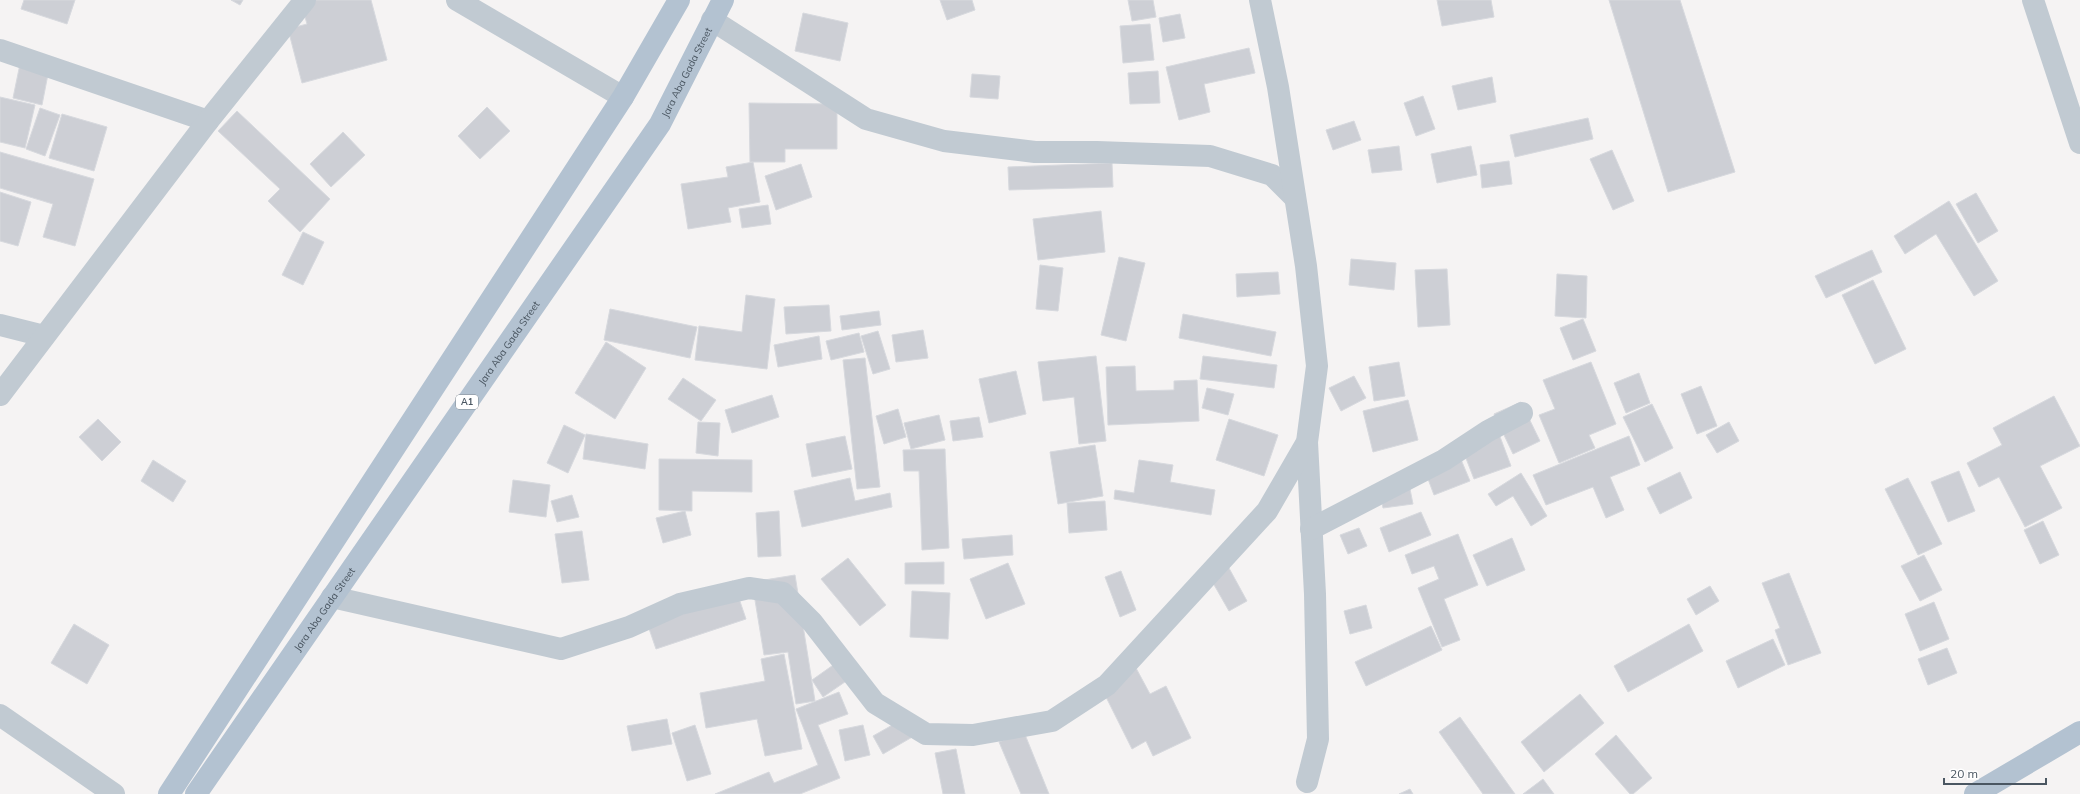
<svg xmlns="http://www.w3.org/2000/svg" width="2080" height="794" viewBox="0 0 2080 794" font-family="Mulish,sans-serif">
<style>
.building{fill:#cdcfd5;stroke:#d7d9de}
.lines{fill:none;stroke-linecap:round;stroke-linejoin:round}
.street{stroke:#c1cad2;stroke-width:22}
.primary{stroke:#b3c2d1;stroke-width:22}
.labels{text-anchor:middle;stroke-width:3.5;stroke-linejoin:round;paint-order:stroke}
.shield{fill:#fff;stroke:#808990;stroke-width:1}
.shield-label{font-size:9px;font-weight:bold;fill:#4a5661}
.street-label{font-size:10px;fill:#4a5661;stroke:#fff}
</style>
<rect width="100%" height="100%" fill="#f5f3f3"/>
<g class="building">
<polygon points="24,0 75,0 67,24 21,9"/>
<polygon points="231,0 243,0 240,5"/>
<polygon points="300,0 371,0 387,60 302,83 288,29 307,24"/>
<polygon points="940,0 972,0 975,10 947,20"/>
<polygon points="1128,0 1153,0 1156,17 1132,21"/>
<polygon points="1437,0 1491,0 1494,17 1442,26"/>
<polygon points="1609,0 1680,0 1735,172 1668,192"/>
<polygon points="803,13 848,23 840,61 795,51"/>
<polygon points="1180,14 1185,38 1163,42 1159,18"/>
<polygon points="1150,24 1154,60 1123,63 1120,26"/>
<polygon points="1249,48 1255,73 1204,84 1210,112 1179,120 1166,67"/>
<polygon points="20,64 49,69 42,105 13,98"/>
<polygon points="1158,71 1160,103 1130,104 1128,73"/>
<polygon points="972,74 1000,76 998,99 970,97"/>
<polygon points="1492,77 1496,102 1458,110 1452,86"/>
<polygon points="1423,96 1435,129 1416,136 1404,103"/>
<polygon points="0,97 35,105 25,148 0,142"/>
<polygon points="749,103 837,104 837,149 785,149 785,162 750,162"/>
<polygon points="487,107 510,131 480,159 458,136"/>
<polygon points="40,108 60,115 45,156 26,149"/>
<polygon points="237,111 330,199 300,232 268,201 280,189 218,131"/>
<polygon points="62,114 107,127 94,171 49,158"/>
<polygon points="1588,118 1593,139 1515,157 1510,135"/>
<polygon points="1354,121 1361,140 1333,150 1326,130"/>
<polygon points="343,132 365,155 331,187 310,164"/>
<polygon points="1399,146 1402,170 1372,173 1368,150"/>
<polygon points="1471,146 1477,175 1437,183 1431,154"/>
<polygon points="1612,150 1634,201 1613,210 1590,159"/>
<polygon points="0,152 94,179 75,246 43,237 53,204 0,188"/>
<polygon points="1509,161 1512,184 1482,188 1480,165"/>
<polygon points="753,162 760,202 728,208 731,222 688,229 681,184 728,177 726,167"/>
<polygon points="1112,163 1113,187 1009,190 1008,167"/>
<polygon points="801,164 812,197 776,210 765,176"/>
<polygon points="0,192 31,202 18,246 0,241"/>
<polygon points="1976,193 1998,231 1978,243 1956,204"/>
<polygon points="1949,201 1998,281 1974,296 1936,234 1905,254 1894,236"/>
<polygon points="768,205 771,224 742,228 739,209"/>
<polygon points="1101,211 1105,252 1038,260 1033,219"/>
<polygon points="303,232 324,242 303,285 282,275"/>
<polygon points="1872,250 1882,272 1826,298 1815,276"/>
<polygon points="1119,257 1145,263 1126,341 1101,335"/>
<polygon points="1351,259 1396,263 1394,290 1349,285"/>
<polygon points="1040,265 1063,268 1058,311 1036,309"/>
<polygon points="1447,269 1450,325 1418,327 1415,270"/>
<polygon points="1278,272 1280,294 1237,297 1236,274"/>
<polygon points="1557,274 1587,276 1586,318 1555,316"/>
<polygon points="1873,280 1906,349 1875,364 1842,295"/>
<polygon points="746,295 775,299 767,369 695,360 699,326 742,332"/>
<polygon points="829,305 831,331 786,334 784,307"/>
<polygon points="610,309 697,327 690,358 604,340"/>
<polygon points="879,311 881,325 842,330 840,316"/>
<polygon points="1183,314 1276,332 1271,356 1179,338"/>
<polygon points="1583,319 1596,351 1573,360 1560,328"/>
<polygon points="923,330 928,358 896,362 892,335"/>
<polygon points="878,331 890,369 873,374 861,336"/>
<polygon points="859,333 864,352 831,360 826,341"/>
<polygon points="819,336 822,359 778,367 774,345"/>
<polygon points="606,342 646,368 615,419 575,393"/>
<polygon points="1096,356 1106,441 1079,444 1074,397 1043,401 1038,362"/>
<polygon points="1203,356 1277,365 1274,388 1200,379"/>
<polygon points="865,358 880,487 857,489 843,360"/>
<polygon points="1399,362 1405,396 1374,401 1369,367"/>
<polygon points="1591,362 1616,424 1589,435 1595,448 1559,463 1539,415 1555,409 1543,380"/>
<polygon points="1135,366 1136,391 1174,390 1174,381 1197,380 1199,421 1108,425 1106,367"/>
<polygon points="1016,371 1026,414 989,423 979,379"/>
<polygon points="1639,373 1650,403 1626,413 1614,383"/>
<polygon points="1354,376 1366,398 1341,411 1329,388"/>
<polygon points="683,378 716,400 701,421 668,399"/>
<polygon points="1701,386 1717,426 1697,434 1681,394"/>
<polygon points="1207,388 1234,394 1228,415 1202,408"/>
<polygon points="772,395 779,417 732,433 725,410"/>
<polygon points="2054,396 2080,446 2040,466 2062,508 2025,527 1999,477 1979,487 1967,463 2002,445 1993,428"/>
<polygon points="1408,400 1418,440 1373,452 1363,411"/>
<polygon points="1521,402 1540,441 1513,454 1494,414"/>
<polygon points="1652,404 1673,448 1645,462 1623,417"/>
<polygon points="898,409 906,437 884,444 876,416"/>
<polygon points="939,415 945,440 911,449 904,423"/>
<polygon points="979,417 983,437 953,441 950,421"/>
<polygon points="98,419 121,442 102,461 79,437"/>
<polygon points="1229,419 1278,435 1264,476 1216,460"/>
<polygon points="698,422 720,423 718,456 696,453"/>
<polygon points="1729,422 1739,441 1717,453 1706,435"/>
<polygon points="564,425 585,435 568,473 547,463"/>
<polygon points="586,434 648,444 645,469 583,459"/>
<polygon points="1499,434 1511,466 1474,479 1462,448"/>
<polygon points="845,436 852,469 812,477 806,444"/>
<polygon points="1629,436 1640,465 1610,477 1624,510 1606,518 1593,487 1546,505 1533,475"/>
<polygon points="1095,445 1103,496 1058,504 1050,452"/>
<polygon points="945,449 949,548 922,550 919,471 904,471 903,450"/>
<polygon points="1457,450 1470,481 1434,495 1422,463"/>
<polygon points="659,459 752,460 752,492 692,491 692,511 659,510"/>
<polygon points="153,460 186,481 173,502 141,481"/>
<polygon points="1139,460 1173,465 1170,482 1215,490 1211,515 1114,499 1115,490 1134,493"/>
<polygon points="1959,471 1975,511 1948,522 1931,482"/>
<polygon points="1680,472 1692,498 1660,514 1647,488"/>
<polygon points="1521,473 1547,516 1531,526 1513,496 1496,506 1488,494"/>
<polygon points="850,478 855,501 890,493 892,507 802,527 794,491"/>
<polygon points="1908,478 1942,544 1918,555 1885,489"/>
<polygon points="513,480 550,485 546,517 509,512"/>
<polygon points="1410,489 1413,504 1383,508 1380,493"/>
<polygon points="572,495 579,517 557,522 551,501"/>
<polygon points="1105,501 1107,530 1069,533 1067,503"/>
<polygon points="685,511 691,535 663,543 656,518"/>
<polygon points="779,511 781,556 758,557 756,513"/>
<polygon points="1421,512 1431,535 1389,552 1380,528"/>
<polygon points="2043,521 2059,555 2040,564 2024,530"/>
<polygon points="1359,528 1367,546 1348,554 1340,535"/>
<polygon points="582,531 589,580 562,583 555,534"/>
<polygon points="1458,534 1478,585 1444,599 1460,640 1442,647 1418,588 1439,579 1434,566 1412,574 1405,555"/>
<polygon points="1012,535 1013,555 964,559 962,539"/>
<polygon points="1512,538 1525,570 1487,586 1473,555"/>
<polygon points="1924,555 1942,590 1920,601 1901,566"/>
<polygon points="848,558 886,605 860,626 821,579"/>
<polygon points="1224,559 1247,601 1229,611 1205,569"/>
<polygon points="944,562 944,584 905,584 905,563"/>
<polygon points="1008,563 1025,604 986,619 970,579"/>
<polygon points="1121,571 1136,610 1120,617 1105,577"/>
<polygon points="1789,573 1821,653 1788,665 1775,630 1780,628 1762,583"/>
<polygon points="795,575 815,701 796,704 788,652 764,655 752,582"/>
<polygon points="733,581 746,619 656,649 643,611"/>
<polygon points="1710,586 1719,601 1696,615 1687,599"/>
<polygon points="912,591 950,593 948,639 910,637"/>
<polygon points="1934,602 1949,639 1920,651 1905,614"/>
<polygon points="1366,605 1372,628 1350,634 1344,611"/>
<polygon points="74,624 109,645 87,684 51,663"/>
<polygon points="1689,624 1703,651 1628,692 1614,666"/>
<polygon points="1431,626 1442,650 1366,686 1355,662"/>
<polygon points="1773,639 1785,665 1738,688 1726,661"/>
<polygon points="1947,648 1957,673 1928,685 1918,659"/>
<polygon points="784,654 802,749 765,756 757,719 706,728 700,693 765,681 761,659"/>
<polygon points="846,656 858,673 823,697 812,680"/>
<polygon points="1136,668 1150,694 1166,686 1191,738 1153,756 1146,741 1132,749 1100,685"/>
<polygon points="839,692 848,714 818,725 840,778 800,794 715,794 769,772 774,783 818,765 796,709"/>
<polygon points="1580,694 1604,723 1544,772 1521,742"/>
<polygon points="1460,717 1515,794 1483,794 1439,732"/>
<polygon points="667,719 672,744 632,751 627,726"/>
<polygon points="903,719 914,736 883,754 873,736"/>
<polygon points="695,725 711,774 687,781 672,733"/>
<polygon points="863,725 870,755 845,761 839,730"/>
<polygon points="1024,732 1049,794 1021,794 999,742"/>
<polygon points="1616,735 1652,778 1633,794 1630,794 1595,754"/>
<polygon points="956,749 965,794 943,794 935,753"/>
<polygon points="1543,779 1554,794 1523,794"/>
<polygon points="1410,789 1413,794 1399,794"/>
</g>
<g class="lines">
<g class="street">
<polyline points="457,0 623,97"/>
<polyline points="2033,0 2080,143"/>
<polyline points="712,20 866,119 944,141 1035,152 1097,152 1210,156 1272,175 1295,198"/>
<polyline points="0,50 208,121"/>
<polyline points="0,325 44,336"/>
<polyline points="0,395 208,121 305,0"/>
<polyline points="1307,442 1315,594 1318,739 1307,782"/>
<polyline points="1311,529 1444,460 1488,431 1522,413"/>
<polyline points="332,597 561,649 629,627 680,604 749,588 783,593 812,622 875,703 926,734 973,735 1052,721 1107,685 1267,511 1307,442 1317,366 1306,266 1278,87 1260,0"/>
<polyline points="0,715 114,794"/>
</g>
<g class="primary">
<polyline points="169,794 623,97 679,0"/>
<path id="s1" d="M 196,794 L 660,124 L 723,0"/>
<polyline points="1975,794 2080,732"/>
</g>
</g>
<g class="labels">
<rect class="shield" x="456" y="395" width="22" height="14" rx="3"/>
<g class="shield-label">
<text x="467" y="405">A1</text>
</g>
<g class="street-label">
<text dy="4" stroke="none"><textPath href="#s1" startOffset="873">Jara Aba Gada Street</textPath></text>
<text dy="4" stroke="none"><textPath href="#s1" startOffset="549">Jara Aba Gada Street</textPath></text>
<text dy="4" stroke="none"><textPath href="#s1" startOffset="225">Jara Aba Gada Street</textPath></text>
</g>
</g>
<path d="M1944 778v6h102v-6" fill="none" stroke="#4a5661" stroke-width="2"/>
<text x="1950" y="778" font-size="12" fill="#4a5661" stroke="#ffffff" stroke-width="3" paint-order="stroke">20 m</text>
</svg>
